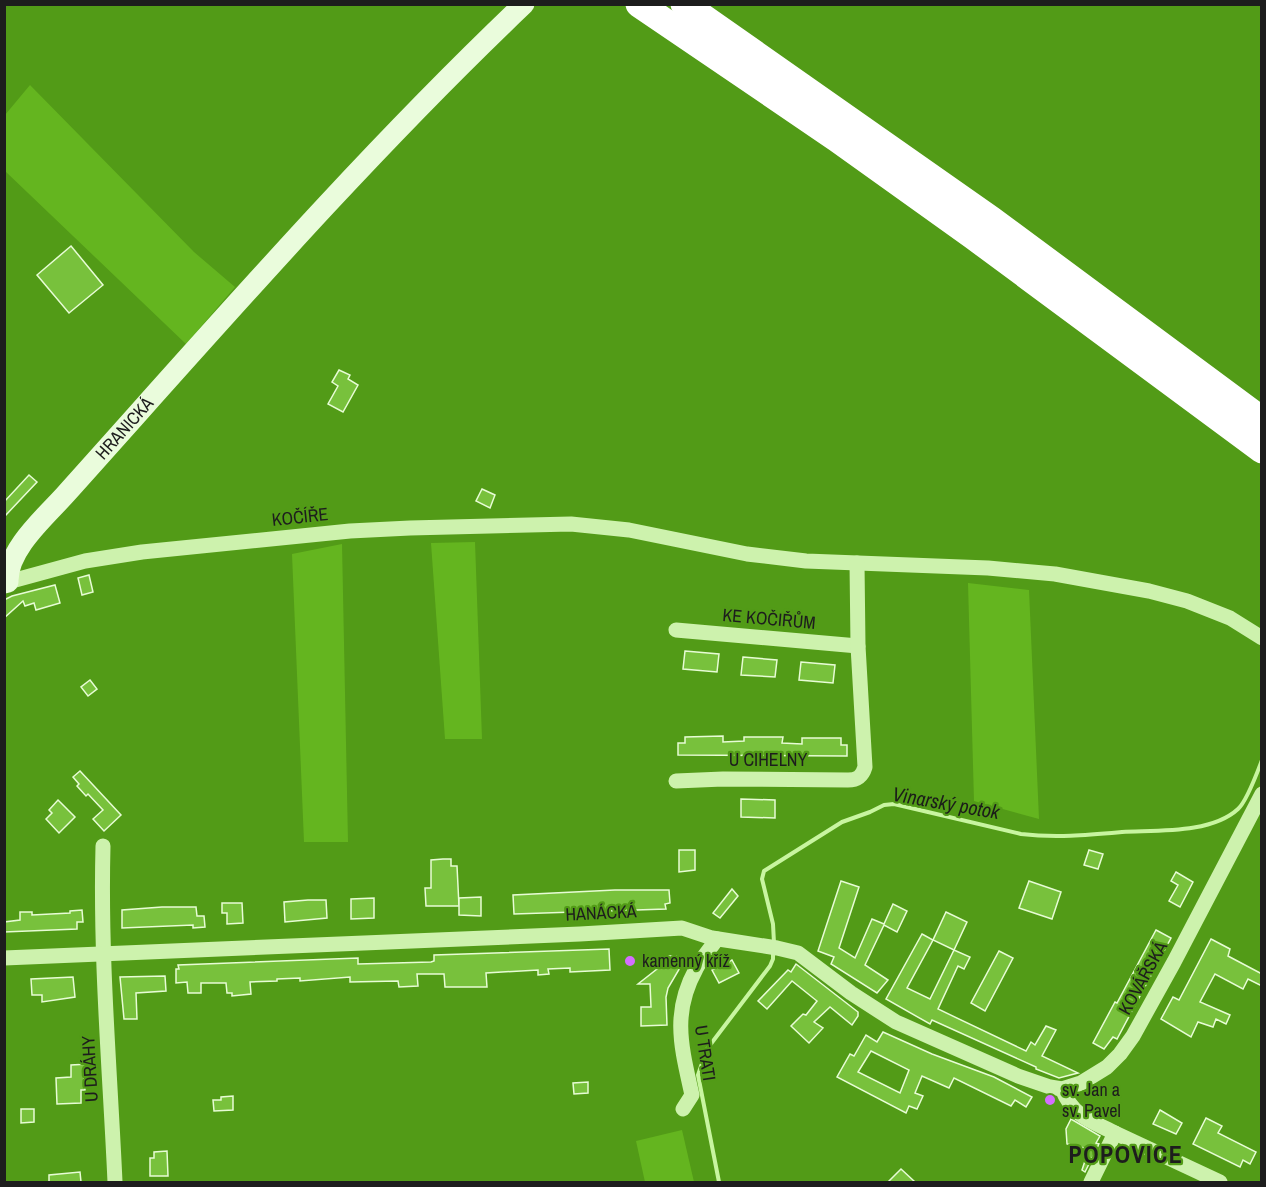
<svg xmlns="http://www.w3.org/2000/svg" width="1266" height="1187" viewBox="0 0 1266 1187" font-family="'Archivo Narrow',sans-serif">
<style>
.green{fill:#64b51f}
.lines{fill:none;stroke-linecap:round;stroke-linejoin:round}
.stream{stroke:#c8f5a0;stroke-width:4}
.building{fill:#78c13c;stroke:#e7fcd5;stroke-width:1.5;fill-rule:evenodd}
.minor{stroke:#cdf2ad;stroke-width:15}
.secondary{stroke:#eafcdc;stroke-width:21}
.motorway{stroke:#fff;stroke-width:27}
.poi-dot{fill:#d46eff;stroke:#529b17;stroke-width:2}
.labels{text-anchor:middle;stroke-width:4.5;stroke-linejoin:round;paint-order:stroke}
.street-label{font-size:18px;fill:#1d1d1d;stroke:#529b17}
.poi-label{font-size:18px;fill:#1d1d1d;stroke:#529b17;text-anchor:start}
.water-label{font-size:20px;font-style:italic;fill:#1b1d19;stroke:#529b17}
.district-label{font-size:24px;font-weight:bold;letter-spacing:1.5px;fill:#1d1d1d;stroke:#529b17}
</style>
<rect width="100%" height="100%" fill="#529b17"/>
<g class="green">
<polygon points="30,85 194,252 235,287 186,344 5,171 5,115"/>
<polygon points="475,542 482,739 445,739 431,543"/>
<polygon points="342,544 348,842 304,842 292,554"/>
<polygon points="968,583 1029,590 1039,819 974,801"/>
<polygon points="682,1130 694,1182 645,1182 636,1141"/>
</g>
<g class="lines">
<g class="stream">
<path d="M 774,943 L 773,924 L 762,879 L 764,871 L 842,822 L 870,812 L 884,805 L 894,804 L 1021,834 C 1056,838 1088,835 1122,832 C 1156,830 1211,834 1238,809 C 1247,801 1257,773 1262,760"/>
<polyline points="719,1182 698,1075 707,1049 770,966 773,959 773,951"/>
</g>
</g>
<g class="building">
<polygon points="71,246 103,285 69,313 37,275"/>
<polygon points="339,370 350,375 348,379 358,385 343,412 328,404 338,386 332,382"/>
<polygon points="29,475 37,482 4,517 4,502"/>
<polygon points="482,489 495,495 490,508 476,501"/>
<polygon points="89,575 93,592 82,595 78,578"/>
<polygon points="55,585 60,603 36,610 34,603 25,606 23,601 4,618 4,600 12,596"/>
<polygon points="685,651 719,654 717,672 683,669"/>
<polygon points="743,657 777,660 775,677 741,675"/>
<polygon points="801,662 835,665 833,683 799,680"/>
<polygon points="90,680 97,689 88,696 81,687"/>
<polygon points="723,736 723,742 744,741 744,737 783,737 782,743 802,744 802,738 841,738 841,745 847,745 847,756 678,755 678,743 685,743 685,737"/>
<polygon points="80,771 121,815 104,831 93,819 103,810 88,794 86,796 77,786 79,784 73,777"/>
<polygon points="741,799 775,800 775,818 741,817"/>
<polygon points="58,800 75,817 59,833 46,819 52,813 49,810"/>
<polygon points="679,850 695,850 695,870 679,872"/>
<polygon points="1089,850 1103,854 1098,869 1084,865"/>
<polygon points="443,859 451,859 451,866 457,866 459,906 426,906 425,888 431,888 431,860"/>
<polygon points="1176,872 1193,882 1180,907 1169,901 1178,885 1171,881"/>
<polygon points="841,881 859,887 839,948 855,958 872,919 884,924 893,904 907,911 897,932 884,925 865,965 888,980 877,993 831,964 834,957 818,951"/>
<polygon points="1029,881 1061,892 1052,919 1019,908"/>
<polygon points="732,889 738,896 720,918 713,913"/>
<polygon points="615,890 669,890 670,903 665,904 666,909 514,914 513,895"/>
<polygon points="481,897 481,916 459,915 459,898"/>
<polygon points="374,898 374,918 351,919 351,899"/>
<polygon points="308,900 326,900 327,918 285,922 284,902"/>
<polygon points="222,903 242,903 243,923 227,924 227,913 222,913"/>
<polygon points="162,907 196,907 197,916 204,916 205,927 193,928 193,925 122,928 122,910"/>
<polygon points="82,910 83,922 77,922 77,929 4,932 4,922 20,920 20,912 32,912 32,915 70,913 70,911"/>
<polygon points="946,912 967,922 954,950 933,940"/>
<polygon points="1156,930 1171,938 1117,1039 1113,1037 1104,1049 1093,1043 1115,1002 1117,1003"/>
<polygon points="922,934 933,940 907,988 930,999 954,950 970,957 964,969 958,966 938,1009 1026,1051 1031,1042 1035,1045 1046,1026 1056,1030 1042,1056 1078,1073 1059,1078 1036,1069 1036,1067 932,1020 930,1024 886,999"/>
<polygon points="1211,939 1230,949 1228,956 1262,974 1262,986 1248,979 1243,989 1215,974 1200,1002 1230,1015 1226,1024 1216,1019 1213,1027 1198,1022 1191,1037 1161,1019 1173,997 1179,1000"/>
<polygon points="609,949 610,970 570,972 570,968 548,969 549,974 538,975 538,970 486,973 487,987 445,987 444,974 417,974 418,986 399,987 398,981 350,982 350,977 300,981 300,978 277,979 277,981 250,982 251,994 232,996 232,993 227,993 226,983 201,983 201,993 188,993 187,982 176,983 176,969 179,969 178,965 358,958 358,964 431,962 434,961 434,955"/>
<polygon points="999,951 1013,958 985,1011 971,1003"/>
<polygon points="666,956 676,956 684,961 668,988 666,997 667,1025 641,1026 641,1007 651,1007 650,984 638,984 657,969"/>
<polygon points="732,960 739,973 719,983 712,970"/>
<polygon points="796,964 858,1012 858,1016 852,1025 830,1007 814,1022 823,1028 809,1043 791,1026 803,1014 806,1015 817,1001 792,981 767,1009 758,1001 788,970 791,972"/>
<polygon points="165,976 166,991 136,993 137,1019 124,1019 120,977"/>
<polygon points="73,977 75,997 42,1002 42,995 32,995 31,979"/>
<path d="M 883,1032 L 932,1054 L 994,1077 L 1032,1097 L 1026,1107 L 1015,1100 L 1011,1106 L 954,1078 L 949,1088 L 922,1076 L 915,1093 L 923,1096 L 917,1109 L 909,1106 L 906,1113 L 837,1077 L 850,1054 L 854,1056 L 866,1035 L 877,1042 ZM 871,1051 L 909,1070 L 900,1093 L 858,1072 Z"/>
<polygon points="89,1064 90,1077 84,1078 85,1090 81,1090 81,1103 57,1104 56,1078 71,1077 71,1065"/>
<polygon points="588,1082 588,1093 574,1094 573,1083"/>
<polygon points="233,1096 233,1110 214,1111 213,1100 221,1100 221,1097"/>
<polygon points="21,1109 34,1109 34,1122 21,1123"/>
<polygon points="1160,1110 1182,1123 1176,1134 1153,1124"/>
<polygon points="1206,1118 1222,1126 1218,1133 1256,1152 1250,1164 1243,1160 1240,1167 1193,1144"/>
<polygon points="1071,1119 1100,1136 1096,1143 1099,1144 1085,1172 1082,1170 1089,1149 1067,1144 1066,1129"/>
<polygon points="167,1151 168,1176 150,1176 150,1158 154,1158 154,1152"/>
<polygon points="901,1169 915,1182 888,1182"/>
<polygon points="80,1172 81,1182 49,1182 49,1175"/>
</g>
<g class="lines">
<g class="minor">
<polyline points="8,582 85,561 142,552 350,531 410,528 571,524 629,530 747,554 806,561 988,568 1055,574 1149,591 1187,601 1230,618 1262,638"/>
<polyline points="676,630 858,646"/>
<path d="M 676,781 L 723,779 L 848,780 C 857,780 862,777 865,767 L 858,646 L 857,563"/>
<path d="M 103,846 C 100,958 110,1071 115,1182"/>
<polyline points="4,958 580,934 682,928 712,938 777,948 798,953 851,993 896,1022 1018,1076 1050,1087 1062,1089 1081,1083 1107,1067 1120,1054 1133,1036 1174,962 1262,794"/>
<path d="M 1062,1089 C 1073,1116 1089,1120 1115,1133 L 1091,1182"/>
<path d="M 683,1109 L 692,1095 C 682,1049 671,1014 696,969 C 701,959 710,949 717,939"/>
<polyline points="1115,1133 1220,1182"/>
</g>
<path class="secondary" id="s1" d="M 4,583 L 8,582 C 7,550 44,518 64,496 C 214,329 361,159 524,4"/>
<g class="motorway">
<polyline points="639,4 836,138 973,236 1262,450"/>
<polyline points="684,4 992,220 1262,420"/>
</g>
</g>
<g class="poi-dot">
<circle cx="630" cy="961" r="6"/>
<circle cx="1050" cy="1100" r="6"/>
</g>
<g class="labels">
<g class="street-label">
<text dy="6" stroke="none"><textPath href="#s1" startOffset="200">HRANICKÁ</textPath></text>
<text transform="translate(300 517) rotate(-6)" y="6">KOČÍŘE</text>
<text transform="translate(769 619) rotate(5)" y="6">KE KOČIŘŮM</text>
<text x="768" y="766">U CIHELNY</text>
<text transform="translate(601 913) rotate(-3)" y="6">HANÁCKÁ</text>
<text transform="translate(1143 978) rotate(-61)" y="6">KOVÁŘSKÁ</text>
<text transform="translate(705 1053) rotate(81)" y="6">U TRATI</text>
<text transform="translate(90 1069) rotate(-93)" y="6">U DRÁHY</text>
</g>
<g class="poi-label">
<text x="642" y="967">kamenný kříž</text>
<text x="1062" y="1096">sv. Jan a<tspan x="1062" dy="21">sv. Pavel</tspan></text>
</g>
<g class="water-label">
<text transform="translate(946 803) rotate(10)" y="7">Vinarský potok</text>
</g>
<g class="district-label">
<text x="1126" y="1163">POPOVICE</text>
</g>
</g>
<rect width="1266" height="1187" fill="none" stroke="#1d1d1d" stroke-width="12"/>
</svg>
